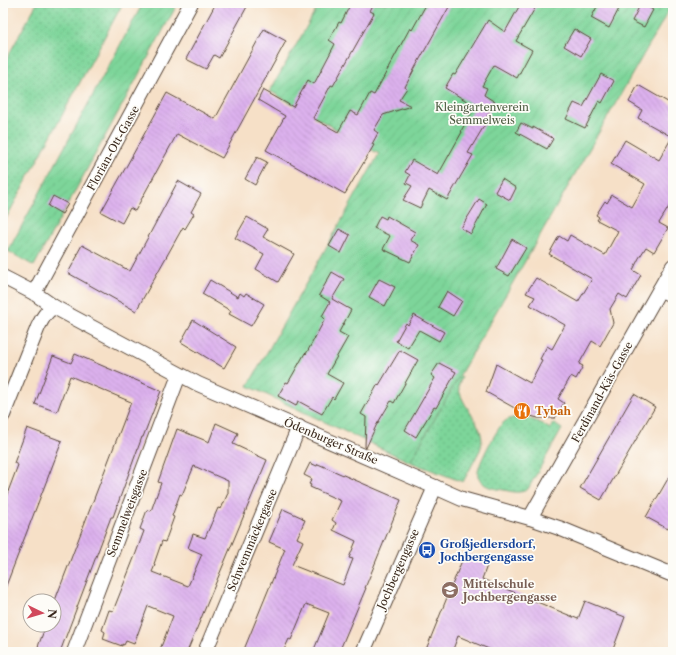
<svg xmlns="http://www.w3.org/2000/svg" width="676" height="655" viewBox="0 0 676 655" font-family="'Libre Caslon Text',serif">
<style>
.grass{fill:url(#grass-dots);stroke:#5c805c}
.garden{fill:url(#garden-furrows);stroke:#5c805c}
.building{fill:url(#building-back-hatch);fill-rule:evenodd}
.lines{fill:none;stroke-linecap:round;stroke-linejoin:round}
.minor-casing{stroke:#574537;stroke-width:16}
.minor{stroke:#fff;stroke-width:14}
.labels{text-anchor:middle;stroke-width:3.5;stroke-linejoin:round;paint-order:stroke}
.park-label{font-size:11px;fill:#4f5d43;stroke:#fdfcf7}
.street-label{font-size:11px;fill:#3b2a1e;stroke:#fdfcf7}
.food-label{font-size:11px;font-weight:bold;fill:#c56008;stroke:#fdfcf7;text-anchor:start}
.transit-label{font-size:11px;font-weight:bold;fill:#164399;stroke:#fdfcf7;text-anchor:start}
.education-label{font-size:11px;font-weight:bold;fill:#785e54;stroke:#fdfcf7;text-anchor:start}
</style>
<defs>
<pattern id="grass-dots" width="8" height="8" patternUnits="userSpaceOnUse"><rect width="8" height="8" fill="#7dd59a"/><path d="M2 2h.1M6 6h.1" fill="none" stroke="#6db784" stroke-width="1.8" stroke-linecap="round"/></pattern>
<pattern id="garden-furrows" width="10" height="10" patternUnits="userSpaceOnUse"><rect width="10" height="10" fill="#7dd59a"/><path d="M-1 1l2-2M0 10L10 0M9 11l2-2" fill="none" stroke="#6db784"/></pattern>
<pattern id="building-back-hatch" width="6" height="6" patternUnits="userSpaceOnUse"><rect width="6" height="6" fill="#dcb1ed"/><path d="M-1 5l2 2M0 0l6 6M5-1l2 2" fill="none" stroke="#be98cb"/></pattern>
</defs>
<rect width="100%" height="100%" fill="#fdfcf7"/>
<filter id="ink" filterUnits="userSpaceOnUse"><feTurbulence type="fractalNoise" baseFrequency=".025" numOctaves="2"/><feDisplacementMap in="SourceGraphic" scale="8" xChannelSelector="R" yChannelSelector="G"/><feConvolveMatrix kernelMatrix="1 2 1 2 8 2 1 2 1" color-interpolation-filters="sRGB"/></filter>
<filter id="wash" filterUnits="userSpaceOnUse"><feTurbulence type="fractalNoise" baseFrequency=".012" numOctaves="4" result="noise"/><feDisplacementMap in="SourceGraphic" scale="16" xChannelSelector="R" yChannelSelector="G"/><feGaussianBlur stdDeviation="0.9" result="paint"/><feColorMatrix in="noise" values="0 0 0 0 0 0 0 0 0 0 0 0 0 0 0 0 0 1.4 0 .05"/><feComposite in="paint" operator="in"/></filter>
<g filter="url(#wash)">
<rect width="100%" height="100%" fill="#f6e0c7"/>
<g class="grass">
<polygon points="37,3 123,3 3,224 3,65"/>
<path d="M 459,376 L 462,377 C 460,381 458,384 459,389 C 463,410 489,428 480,450 L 463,482 L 410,462 Z"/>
<path d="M 517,417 C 532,418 538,421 550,429 L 553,423 L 562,429 L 528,489 C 520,494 513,492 504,490 C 494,489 482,487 478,476 C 475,468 497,429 503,423 C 507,419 512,418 517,417 Z"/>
</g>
<g class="garden">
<polygon points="143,3 178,3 34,266 8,251"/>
<polygon points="320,3 673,3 410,462 248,386 379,154 270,91"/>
</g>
<g id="blocks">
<g class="building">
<polygon points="216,3 249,3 219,58 214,55 206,69 186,59"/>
<polygon points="351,3 374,3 370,11 374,13 333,86 331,85 313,118 338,132 350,111 358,115 370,93 374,95 404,39 410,28 412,30 427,3 442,3 449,7 416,66 405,87 407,88 399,100 411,106 383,115 374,130 378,133 372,144 374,145 345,194 266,150 285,116 258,100 263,90 293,107 308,80 314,84 335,44 329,40 339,22 341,23"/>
<polygon points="521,3 538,3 516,41 532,50 517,78 494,65 482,86 487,88 484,95 495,102 485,120 487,121 468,153 473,155 447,200 429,190 420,208 403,200 412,186 406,183 410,175 405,172 412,160 438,175 462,132 461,131 475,106 445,88 453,74 455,75 488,20 505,32"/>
<polygon points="599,3 622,3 609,28 591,18"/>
<polygon points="641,3 653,10 644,27 632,21"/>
<polygon points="264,29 286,41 222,158 177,134 135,211 130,208 122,223 101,212 167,93 215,119"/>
<polygon points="574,29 591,39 581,56 564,46"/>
<polygon points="601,74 614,81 602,103 599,101 585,128 566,119 574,103 583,107"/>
<polygon points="638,85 673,105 673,200 659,223 668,228 654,252 646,247 639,258 633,270 641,275 627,299 619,294 610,309 613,323 600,346 592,341 579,364 583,366 576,379 571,376 558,399 564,403 555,418 538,418 527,415 486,392 496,364 530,383 542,360 540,359 547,346 552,349 565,325 530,305 535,297 526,293 536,278 578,302 592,279 549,254 559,236 567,241 570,235 605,255 618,231 597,220 599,217 596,215 605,201 607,203 612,195 632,207 645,184 611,164 625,140 659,160 672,137 638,118 642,110 629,102"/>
<polygon points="521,123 533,129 533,127 551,137 553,139 547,149 516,132"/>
<polygon points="257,157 267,162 255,185 245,179"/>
<polygon points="502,179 516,188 510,200 495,192"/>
<polygon points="178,181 201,194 191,212 194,214 185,229 183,227 136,311 68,273 78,255 77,254 82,245 130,271"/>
<polygon points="53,196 68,204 62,214 48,206"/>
<polygon points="479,199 487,204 471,234 461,228"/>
<polygon points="380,216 386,219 387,216 415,232 410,240 419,245 410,262 383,249 390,236 374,228"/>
<polygon points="247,217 268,229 263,237 294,254 278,282 256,269 264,254 235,238"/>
<polygon points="339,229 350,235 341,253 329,246"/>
<polygon points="512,239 526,248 509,276 496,269"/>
<polygon points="332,272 344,279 332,299 351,310 339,332 348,337 327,374 343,383 334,399 332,397 322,414 298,401 296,406 278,396 286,382 288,383 305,353 306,354 325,319 322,316 330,302 319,295"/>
<polygon points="379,279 395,287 385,306 369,297"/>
<polygon points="210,280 238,297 240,293 244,296 246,293 264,304 251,326 229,314 231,311 202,294"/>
<polygon points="447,291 462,301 453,316 438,307"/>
<polygon points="414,315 444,332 439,341 419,330 408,348 396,341 406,323 408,325"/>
<polygon points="193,320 236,347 224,368 181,342"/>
<polygon points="400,350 418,360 394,403 391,401 376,426 366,448 365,447 366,417 361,414 378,384 379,385"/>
<polygon points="75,354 161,391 143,437 142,437 113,517 111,517 60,652 36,652 46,625 54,625 54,603 131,402 70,376 57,412 35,404 53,356 71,363"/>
<polygon points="439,363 456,372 436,408 434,407 416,437 405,430 435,378 431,375"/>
<polygon points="634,394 655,407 601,500 580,488"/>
<path d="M 216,423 L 238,433 L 233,444 L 267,460 L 187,652 L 159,652 L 173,616 L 148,606 L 134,644 L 126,641 L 124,645 L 122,644 L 122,646 L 103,639 L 105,632 L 102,630 L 109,610 L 113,611 L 136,553 L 144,531 L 140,529 L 147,510 L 151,511 L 161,483 L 158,482 L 177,429 L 209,442 ZM 194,466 L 228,481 L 228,493 L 221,509 L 218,508 L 205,538 L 193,534 L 188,548 L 202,554 L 188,586 L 152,572 L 155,565 L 154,564 L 162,541 L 165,542 L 174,517 L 172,516 L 180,494 L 182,495 Z"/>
<polygon points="27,428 62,441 4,591 3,505 18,465 14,463"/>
<polygon points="310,463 317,466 318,464 401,500 365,588 366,588 339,652 313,652 329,613 306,604 291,640 289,639 283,652 243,652 285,549 269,542 283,509 303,518 302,519 305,520 297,538 303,541 292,565 343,585 353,559 349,558 356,541 333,530 336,523 332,520 341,501 310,487 311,485 309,484 312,479 304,475"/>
<polygon points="673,470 673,520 668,529 646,517"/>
<polygon points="465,553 488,563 482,579 578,619 585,601 625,617 612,652 496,652 458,636 452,652 425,652"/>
</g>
</g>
</g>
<g filter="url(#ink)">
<use href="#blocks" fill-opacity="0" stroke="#574537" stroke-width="1"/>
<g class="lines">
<defs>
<g id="minor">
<polyline points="3,277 34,293 54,307 198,384 435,487 462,499 530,518 559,528 673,575"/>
<polyline points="660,289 673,296"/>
<polyline points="34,293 191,3"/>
<path d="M 3,415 L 38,327 C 42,319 46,311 54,307"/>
<polyline points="530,518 673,266"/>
<polyline points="74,652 179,375"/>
<polyline points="205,652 299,427"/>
<polyline points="363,652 435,487"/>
</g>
</defs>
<use href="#minor" class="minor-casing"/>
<use href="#minor" class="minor"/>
</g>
</g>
<defs>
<symbol id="restaurant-disc" viewBox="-11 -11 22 22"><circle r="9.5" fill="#e8710a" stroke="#fdfcf7"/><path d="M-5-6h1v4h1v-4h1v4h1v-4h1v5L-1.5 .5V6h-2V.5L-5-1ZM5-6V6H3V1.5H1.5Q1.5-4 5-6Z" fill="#fff"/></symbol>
<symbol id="bus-disc" viewBox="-11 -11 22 22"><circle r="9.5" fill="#1a4fb4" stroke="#fdfcf7"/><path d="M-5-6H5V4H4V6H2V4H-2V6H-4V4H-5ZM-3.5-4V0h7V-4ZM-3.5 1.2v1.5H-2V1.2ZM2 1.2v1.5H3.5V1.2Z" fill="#fff"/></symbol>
<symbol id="school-disc" viewBox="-11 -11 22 22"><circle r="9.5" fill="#8d6e63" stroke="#fdfcf7"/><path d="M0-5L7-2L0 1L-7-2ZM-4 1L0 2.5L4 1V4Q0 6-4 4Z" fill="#fff"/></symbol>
</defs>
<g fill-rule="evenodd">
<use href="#restaurant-disc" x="512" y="401" width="20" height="20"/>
<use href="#bus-disc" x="417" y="540" width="20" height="20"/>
<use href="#school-disc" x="440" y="580" width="20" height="20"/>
</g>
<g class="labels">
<g class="park-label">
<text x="482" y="111">Kleingartenverein<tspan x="482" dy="13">Semmelweis</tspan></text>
</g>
<g class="street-label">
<text transform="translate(113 148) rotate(-61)" y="4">Florian-Ott-Gasse</text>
<text transform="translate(602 392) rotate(-61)" y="4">Ferdinand-Käs-Gasse</text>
<text transform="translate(331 441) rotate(23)" y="4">Ödenburger Straße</text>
<text transform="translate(127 513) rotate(-69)" y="4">Semmelweisgasse</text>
<text transform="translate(252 540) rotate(-67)" y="4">Schwemmäckergasse</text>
<text transform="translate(398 569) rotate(-66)" y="4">Jochbergengasse</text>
</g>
<g class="food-label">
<text x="535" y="415">Tybah</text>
</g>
<g class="transit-label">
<text x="440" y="548">Großjedlersdorf,<tspan x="440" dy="13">Jochbergengasse</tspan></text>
</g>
<g class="education-label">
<text x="463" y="588">Mittelschule<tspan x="463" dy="13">Jochbergengasse</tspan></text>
</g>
</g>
<rect width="676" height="655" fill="none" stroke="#fdfcf7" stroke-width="16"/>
<g transform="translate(42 613) rotate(95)"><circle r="19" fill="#fdfcf7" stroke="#afa8a0"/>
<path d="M0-3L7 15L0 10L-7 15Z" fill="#d1495b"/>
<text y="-6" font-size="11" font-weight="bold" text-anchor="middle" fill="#3b2a1e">N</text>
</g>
</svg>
